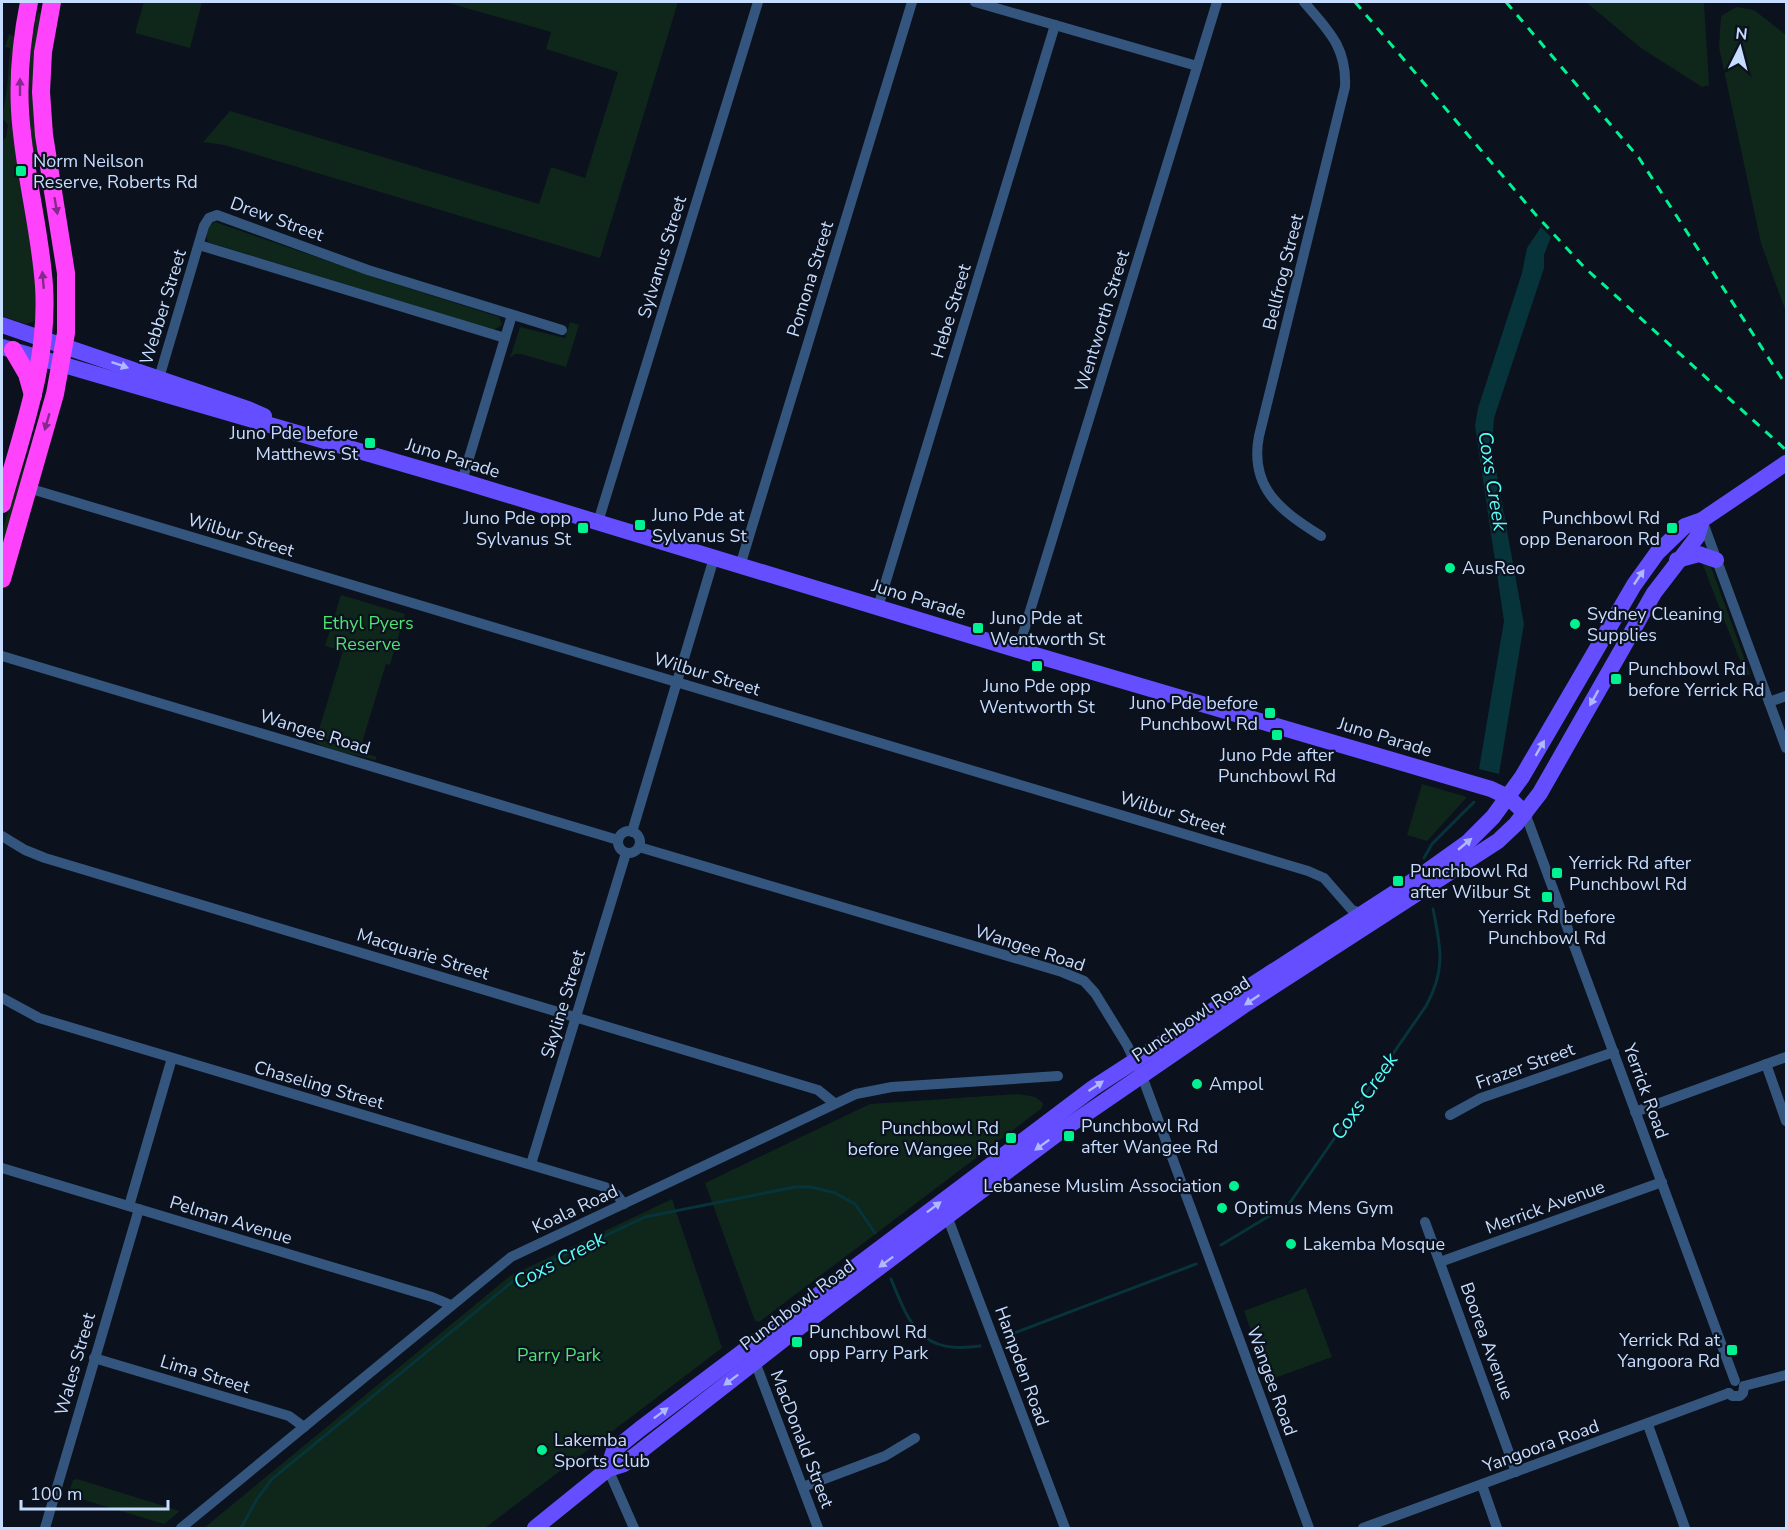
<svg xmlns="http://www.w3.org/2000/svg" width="1788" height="1530" viewBox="0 0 1788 1530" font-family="'Nunito Sans',sans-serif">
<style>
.green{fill:#0e271a}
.water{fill:#07333a}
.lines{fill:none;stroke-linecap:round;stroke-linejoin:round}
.stream{stroke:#07333a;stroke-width:3}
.street{stroke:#34567e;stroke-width:10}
.primary{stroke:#644eff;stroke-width:16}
.highway{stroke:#ff42fb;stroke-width:18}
.rail{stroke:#00f291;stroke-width:3;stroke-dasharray:9 8;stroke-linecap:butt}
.oneway{fill:#852a8c}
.oneway2{fill:#aeb9ff}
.poi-dot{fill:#00f291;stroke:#0b111d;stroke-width:2}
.labels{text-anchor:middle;stroke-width:4.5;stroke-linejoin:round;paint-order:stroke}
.poi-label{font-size:18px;fill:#c7ddff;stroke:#0b111d;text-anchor:start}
.street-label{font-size:18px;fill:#c7ddff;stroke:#0b111d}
.park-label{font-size:18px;fill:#50e274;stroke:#0b111d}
.water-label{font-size:20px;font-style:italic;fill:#55fff9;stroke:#0b111d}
</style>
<rect width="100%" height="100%" fill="#0b111d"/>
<g class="green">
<polygon points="144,2 202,2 190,48 135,33"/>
<polygon points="445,2 678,2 600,258 224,145 203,142 230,111 539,204 551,167 585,178 618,72 546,49 551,32"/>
<polygon points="1586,2 1704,2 1709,85 1702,87 1641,48"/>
<polygon points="1736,7 1754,10 1786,35 1786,312 1761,243 1719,47 1721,16"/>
<path d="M 38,12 L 41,13 L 39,159 L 34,160 C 28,109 25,62 38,12 Z"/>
<polygon points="9,34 15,37 37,302 35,321 26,324 2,316 2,141 6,137 8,125 2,118 7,89 10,48 5,47"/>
<path d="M 215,222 L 371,276 L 499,317 L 502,325 L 494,330 L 208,242 C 205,235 207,226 215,222 Z"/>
<polygon points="570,322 579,325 566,367 521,354 515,354 510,358 520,327 565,338"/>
<polygon points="27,457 29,458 2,550 2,531"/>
<polygon points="1701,560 1710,564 1750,674 1746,676"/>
<polygon points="341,595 405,614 390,665 386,664 360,749 317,736 343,651 325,646"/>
<path d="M 311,737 L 377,757 L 375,760 C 358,754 321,752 311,737 Z"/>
<polygon points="1422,784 1467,797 1427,841 1407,835"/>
<polygon points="1019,1094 1035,1097 1043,1103 1042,1108 759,1322 755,1321 705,1183 870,1104"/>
<polygon points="672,1199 722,1348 485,1528 204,1528 510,1276"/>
<polygon points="1306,1288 1332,1357 1269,1380 1244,1311"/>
<polygon points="77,1479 180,1511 164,1524 68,1495 73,1480"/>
</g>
<polygon class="water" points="1541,227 1551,237 1544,255 1544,268 1494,418 1492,448 1524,624 1499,774 1479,769 1504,621 1475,426 1478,408 1522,273 1527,248"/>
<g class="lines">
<g class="stream">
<polyline points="1424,858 1432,844 1474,802"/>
<path d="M 1221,1245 L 1289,1204 L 1426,1006 C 1446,970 1441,948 1433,909"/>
<path d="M 891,1279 C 911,1328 921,1354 980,1346"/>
<polyline points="1012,1334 1196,1264"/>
<polyline points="241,1528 257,1499 272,1479 518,1277 645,1217 795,1187 811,1187 835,1193 855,1204 875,1233"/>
</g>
<g class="street">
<polyline points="975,2 1197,66"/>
<path d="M 1304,2 C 1328,30 1347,47 1345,87 L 1259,436 C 1249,488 1281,511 1321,536"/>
<polyline points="199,245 505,338"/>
<polyline points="159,378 204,226 209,218 217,215 368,270 562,330"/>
<polyline points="462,481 512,315"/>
<polyline points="28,488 1308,871 1324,878 1352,910 1363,914"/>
<polyline points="1702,520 1786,748"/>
<polyline points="598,522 758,2"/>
<polyline points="740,566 912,2"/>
<polyline points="878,607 1055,25"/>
<polyline points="1018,650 1217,2"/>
<polyline points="2,656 618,840"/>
<polyline points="1769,702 1786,696"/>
<polyline points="1525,813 1735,1381"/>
<circle cx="629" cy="842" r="11"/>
<polyline points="632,832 714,558"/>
<polyline points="2,836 25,850 45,858 818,1090 834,1103"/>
<polyline points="639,847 1062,972 1084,981 1095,993 1127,1045 1142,1076 1309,1528"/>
<polyline points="2,998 39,1018 605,1187 617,1195 624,1204"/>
<polyline points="1766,1064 1786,1121"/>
<polyline points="1635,1112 1786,1057"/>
<polyline points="1450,1115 1481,1098 1614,1052"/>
<polyline points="531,1164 626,853"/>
<polyline points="2,1168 432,1297 451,1305"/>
<polyline points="129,1206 172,1058"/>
<polyline points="947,1216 1065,1528"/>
<polyline points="1425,1222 1516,1472"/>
<polyline points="1440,1262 1662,1182"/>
<polyline points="94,1358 289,1416 304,1427"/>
<polyline points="755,1362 818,1528"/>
<polyline points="1744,1386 1786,1375"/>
<polyline points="1729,1393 1732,1396 1740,1396 1743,1393 1744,1386"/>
<polyline points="1648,1425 1685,1528"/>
<polyline points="608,1469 634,1528"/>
<polyline points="1482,1485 1497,1528"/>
<polyline points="803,1487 885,1456 915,1438"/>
<polyline points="45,1528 139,1209"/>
<polyline points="181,1528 511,1257 856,1094 892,1087 1058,1076"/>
<polyline points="1363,1528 1729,1393"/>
</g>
<g class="primary">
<polyline points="2,325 248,409 264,416"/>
<polyline points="2,347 462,481 1018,650 1491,789 1508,797 1525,813"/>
<polyline points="1677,560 1699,554 1716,560"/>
<polyline points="608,1469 614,1450 640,1429 1093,1088 1419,877 1468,842 1493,817 1522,777 1634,585 1657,553 1685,526 1702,520 1786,463"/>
<polyline points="535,1528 608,1469 624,1464 788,1336 1061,1131 1246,1004 1498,841 1516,824 1540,793 1654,593 1697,537 1702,520"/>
</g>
<g class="highway">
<polyline points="13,350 27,374 33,395"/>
<path d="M 2,504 C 22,432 49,362 44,286 C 40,227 23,169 20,110 C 18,73 22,37 29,2"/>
<polyline points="2,579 55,394 66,333 66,273 44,135 41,92 43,52 52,2"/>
</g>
<g class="rail">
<polyline points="1355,2 1536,215 1584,267 1786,450"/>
<polyline points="1506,2 1639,158 1786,385"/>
</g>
</g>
<defs><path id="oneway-solid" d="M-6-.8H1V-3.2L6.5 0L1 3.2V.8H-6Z" transform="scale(1.5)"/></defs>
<g class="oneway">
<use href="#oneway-solid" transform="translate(20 87) rotate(-90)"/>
<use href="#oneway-solid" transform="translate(56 206) rotate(80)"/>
<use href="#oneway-solid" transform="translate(43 280) rotate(-95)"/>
<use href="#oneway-solid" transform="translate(47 422) rotate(106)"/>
</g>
<g class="oneway2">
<use href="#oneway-solid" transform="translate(120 365) rotate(19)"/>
<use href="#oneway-solid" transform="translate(1639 577) rotate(-56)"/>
<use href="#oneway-solid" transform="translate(1594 698) rotate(119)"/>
<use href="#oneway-solid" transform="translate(1540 748) rotate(-60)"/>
<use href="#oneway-solid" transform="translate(1465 844) rotate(-40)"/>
<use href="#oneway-solid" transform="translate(1252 1000) rotate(146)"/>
<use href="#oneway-solid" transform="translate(1096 1086) rotate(-34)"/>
<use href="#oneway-solid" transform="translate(1042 1145) rotate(144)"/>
<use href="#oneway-solid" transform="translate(934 1207) rotate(-37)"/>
<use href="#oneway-solid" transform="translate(886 1262) rotate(143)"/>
<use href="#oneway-solid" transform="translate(731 1380) rotate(143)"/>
<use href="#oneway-solid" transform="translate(661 1413) rotate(-37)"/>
</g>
<g class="poi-dot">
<rect x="15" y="165" width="12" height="12" rx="3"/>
<rect x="364" y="437" width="12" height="12" rx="3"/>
<rect x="634" y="519" width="12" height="12" rx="3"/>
<rect x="577" y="522" width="12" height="12" rx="3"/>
<rect x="1666" y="522" width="12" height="12" rx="3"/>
<circle cx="1450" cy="568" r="6"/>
<circle cx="1575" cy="624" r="6"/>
<rect x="972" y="622" width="12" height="12" rx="3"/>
<rect x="1031" y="660" width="12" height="12" rx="3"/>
<rect x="1610" y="673" width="12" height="12" rx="3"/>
<rect x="1264" y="707" width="12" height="12" rx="3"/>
<rect x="1271" y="729" width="12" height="12" rx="3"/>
<rect x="1551" y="867" width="12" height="12" rx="3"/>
<rect x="1392" y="875" width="12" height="12" rx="3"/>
<rect x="1541" y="891" width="12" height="12" rx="3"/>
<circle cx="1197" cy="1084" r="6"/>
<rect x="1063" y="1130" width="12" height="12" rx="3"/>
<rect x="1005" y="1132" width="12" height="12" rx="3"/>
<circle cx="1234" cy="1186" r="6"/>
<circle cx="1222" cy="1208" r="6"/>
<circle cx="1291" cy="1244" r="6"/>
<rect x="791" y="1336" width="12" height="12" rx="3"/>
<rect x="1726" y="1344" width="12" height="12" rx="3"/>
<circle cx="542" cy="1450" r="6"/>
</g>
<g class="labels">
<g class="poi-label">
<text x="33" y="167">Norm Neilson<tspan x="33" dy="21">Reserve, Roberts Rd</tspan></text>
<text x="358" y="439" text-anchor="end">Juno Pde before<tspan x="358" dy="21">Matthews St</tspan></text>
<text x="652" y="521">Juno Pde at<tspan x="652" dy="21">Sylvanus St</tspan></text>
<text x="571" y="524" text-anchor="end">Juno Pde opp<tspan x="571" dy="21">Sylvanus St</tspan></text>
<text x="1660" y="524" text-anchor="end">Punchbowl Rd<tspan x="1660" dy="21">opp Benaroon Rd</tspan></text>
<text x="1462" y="574">AusReo</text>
<text x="1587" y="620">Sydney Cleaning<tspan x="1587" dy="21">Supplies</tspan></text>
<text x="990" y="624">Juno Pde at<tspan x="990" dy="21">Wentworth St</tspan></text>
<text x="1628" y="675">Punchbowl Rd<tspan x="1628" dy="21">before Yerrick Rd</tspan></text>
<text x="1037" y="692" text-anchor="middle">Juno Pde opp<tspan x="1037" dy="21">Wentworth St</tspan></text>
<text x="1258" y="709" text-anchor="end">Juno Pde before<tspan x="1258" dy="21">Punchbowl Rd</tspan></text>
<text x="1277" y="761" text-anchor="middle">Juno Pde after<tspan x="1277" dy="21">Punchbowl Rd</tspan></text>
<text x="1569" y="869">Yerrick Rd after<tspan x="1569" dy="21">Punchbowl Rd</tspan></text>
<text x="1410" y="877">Punchbowl Rd<tspan x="1410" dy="21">after Wilbur St</tspan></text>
<text x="1547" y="923" text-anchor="middle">Yerrick Rd before<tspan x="1547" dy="21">Punchbowl Rd</tspan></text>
<text x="1209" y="1090">Ampol</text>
<text x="1081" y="1132">Punchbowl Rd<tspan x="1081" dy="21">after Wangee Rd</tspan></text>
<text x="999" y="1134" text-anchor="end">Punchbowl Rd<tspan x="999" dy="21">before Wangee Rd</tspan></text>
<text x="1222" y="1192" text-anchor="end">Lebanese Muslim Association</text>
<text x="1234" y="1214">Optimus Mens Gym</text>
<text x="1303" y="1250">Lakemba Mosque</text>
<text x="809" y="1338">Punchbowl Rd<tspan x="809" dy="21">opp Parry Park</tspan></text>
<text x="1720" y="1346" text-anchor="end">Yerrick Rd at<tspan x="1720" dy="21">Yangoora Rd</tspan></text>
<text x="554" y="1446">Lakemba<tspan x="554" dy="21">Sports Club</tspan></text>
</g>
<g class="street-label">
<text transform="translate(277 219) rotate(20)" y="6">Drew Street</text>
<text transform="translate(662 257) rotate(-73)" y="6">Sylvanus Street</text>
<text transform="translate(1283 272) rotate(-76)" y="6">Bellfrog Street</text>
<text transform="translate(810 279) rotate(-73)" y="6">Pomona Street</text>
<text transform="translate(163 307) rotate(-73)" y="6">Webber Street</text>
<text transform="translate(951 311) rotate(-73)" y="6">Hebe Street</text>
<text transform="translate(1102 321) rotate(-73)" y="6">Wentworth Street</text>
<text transform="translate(453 458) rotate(17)" y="6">Juno Parade</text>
<text transform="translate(241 535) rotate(17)" y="6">Wilbur Street</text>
<text transform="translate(919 599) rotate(17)" y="6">Juno Parade</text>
<text transform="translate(707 674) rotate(17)" y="6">Wilbur Street</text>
<text transform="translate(315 732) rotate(17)" y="6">Wangee Road</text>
<text transform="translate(1385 737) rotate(17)" y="6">Juno Parade</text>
<text transform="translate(1173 813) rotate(17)" y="6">Wilbur Street</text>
<text transform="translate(1030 948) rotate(18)" y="6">Wangee Road</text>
<text transform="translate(423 954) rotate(17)" y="6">Macquarie Street</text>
<text transform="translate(563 1004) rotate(-73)" y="6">Skyline Street</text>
<text transform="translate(1191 1019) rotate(-34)" y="6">Punchbowl Road</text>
<text transform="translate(1525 1066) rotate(-20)" y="6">Frazer Street</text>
<text transform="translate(319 1085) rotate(16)" y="6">Chaseling Street</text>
<text transform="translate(1646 1091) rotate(70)" y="6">Yerrick Road</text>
<text transform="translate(1545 1207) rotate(-20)" y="6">Merrick Avenue</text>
<text transform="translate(575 1209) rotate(-25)" y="6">Koala Road</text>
<text transform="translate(231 1220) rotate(17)" y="6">Pelman Avenue</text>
<text transform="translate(797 1305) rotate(-37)" y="6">Punchbowl Road</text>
<text transform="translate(1487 1341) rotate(70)" y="6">Boorea Avenue</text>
<text transform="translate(75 1364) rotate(-74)" y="6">Wales Street</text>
<text transform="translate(1022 1366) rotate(70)" y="6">Hampden Road</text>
<text transform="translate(205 1374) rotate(17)" y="6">Lima Street</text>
<text transform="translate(1272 1381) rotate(70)" y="6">Wangee Road</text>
<text transform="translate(802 1439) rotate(69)" y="6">MacDonald Street</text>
<text transform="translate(1541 1446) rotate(-20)" y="6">Yangoora Road</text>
</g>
<g class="park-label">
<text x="368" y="629">Ethyl Pyers<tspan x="368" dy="21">Reserve</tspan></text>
<text x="559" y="1361">Parry Park</text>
</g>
<g class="water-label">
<text transform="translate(1493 481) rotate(81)" y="7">Coxs Creek</text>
<text transform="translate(1364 1096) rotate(-55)" y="7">Coxs Creek</text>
<text transform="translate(559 1260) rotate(-28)" y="7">Coxs Creek</text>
</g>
</g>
<rect width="1788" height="1530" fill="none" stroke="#c7ddff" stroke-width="6"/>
<g transform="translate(1740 48) rotate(6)" stroke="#0b111d" stroke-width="4.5" paint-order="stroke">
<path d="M0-4.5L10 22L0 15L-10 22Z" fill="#c7ddff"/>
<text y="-9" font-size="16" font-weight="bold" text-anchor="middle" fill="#c7ddff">N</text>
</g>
<path d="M21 1500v9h147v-9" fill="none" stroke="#c7ddff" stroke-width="3"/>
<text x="30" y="1500" font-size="18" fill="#c7ddff" stroke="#0b111d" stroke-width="4.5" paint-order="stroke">100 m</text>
</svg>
